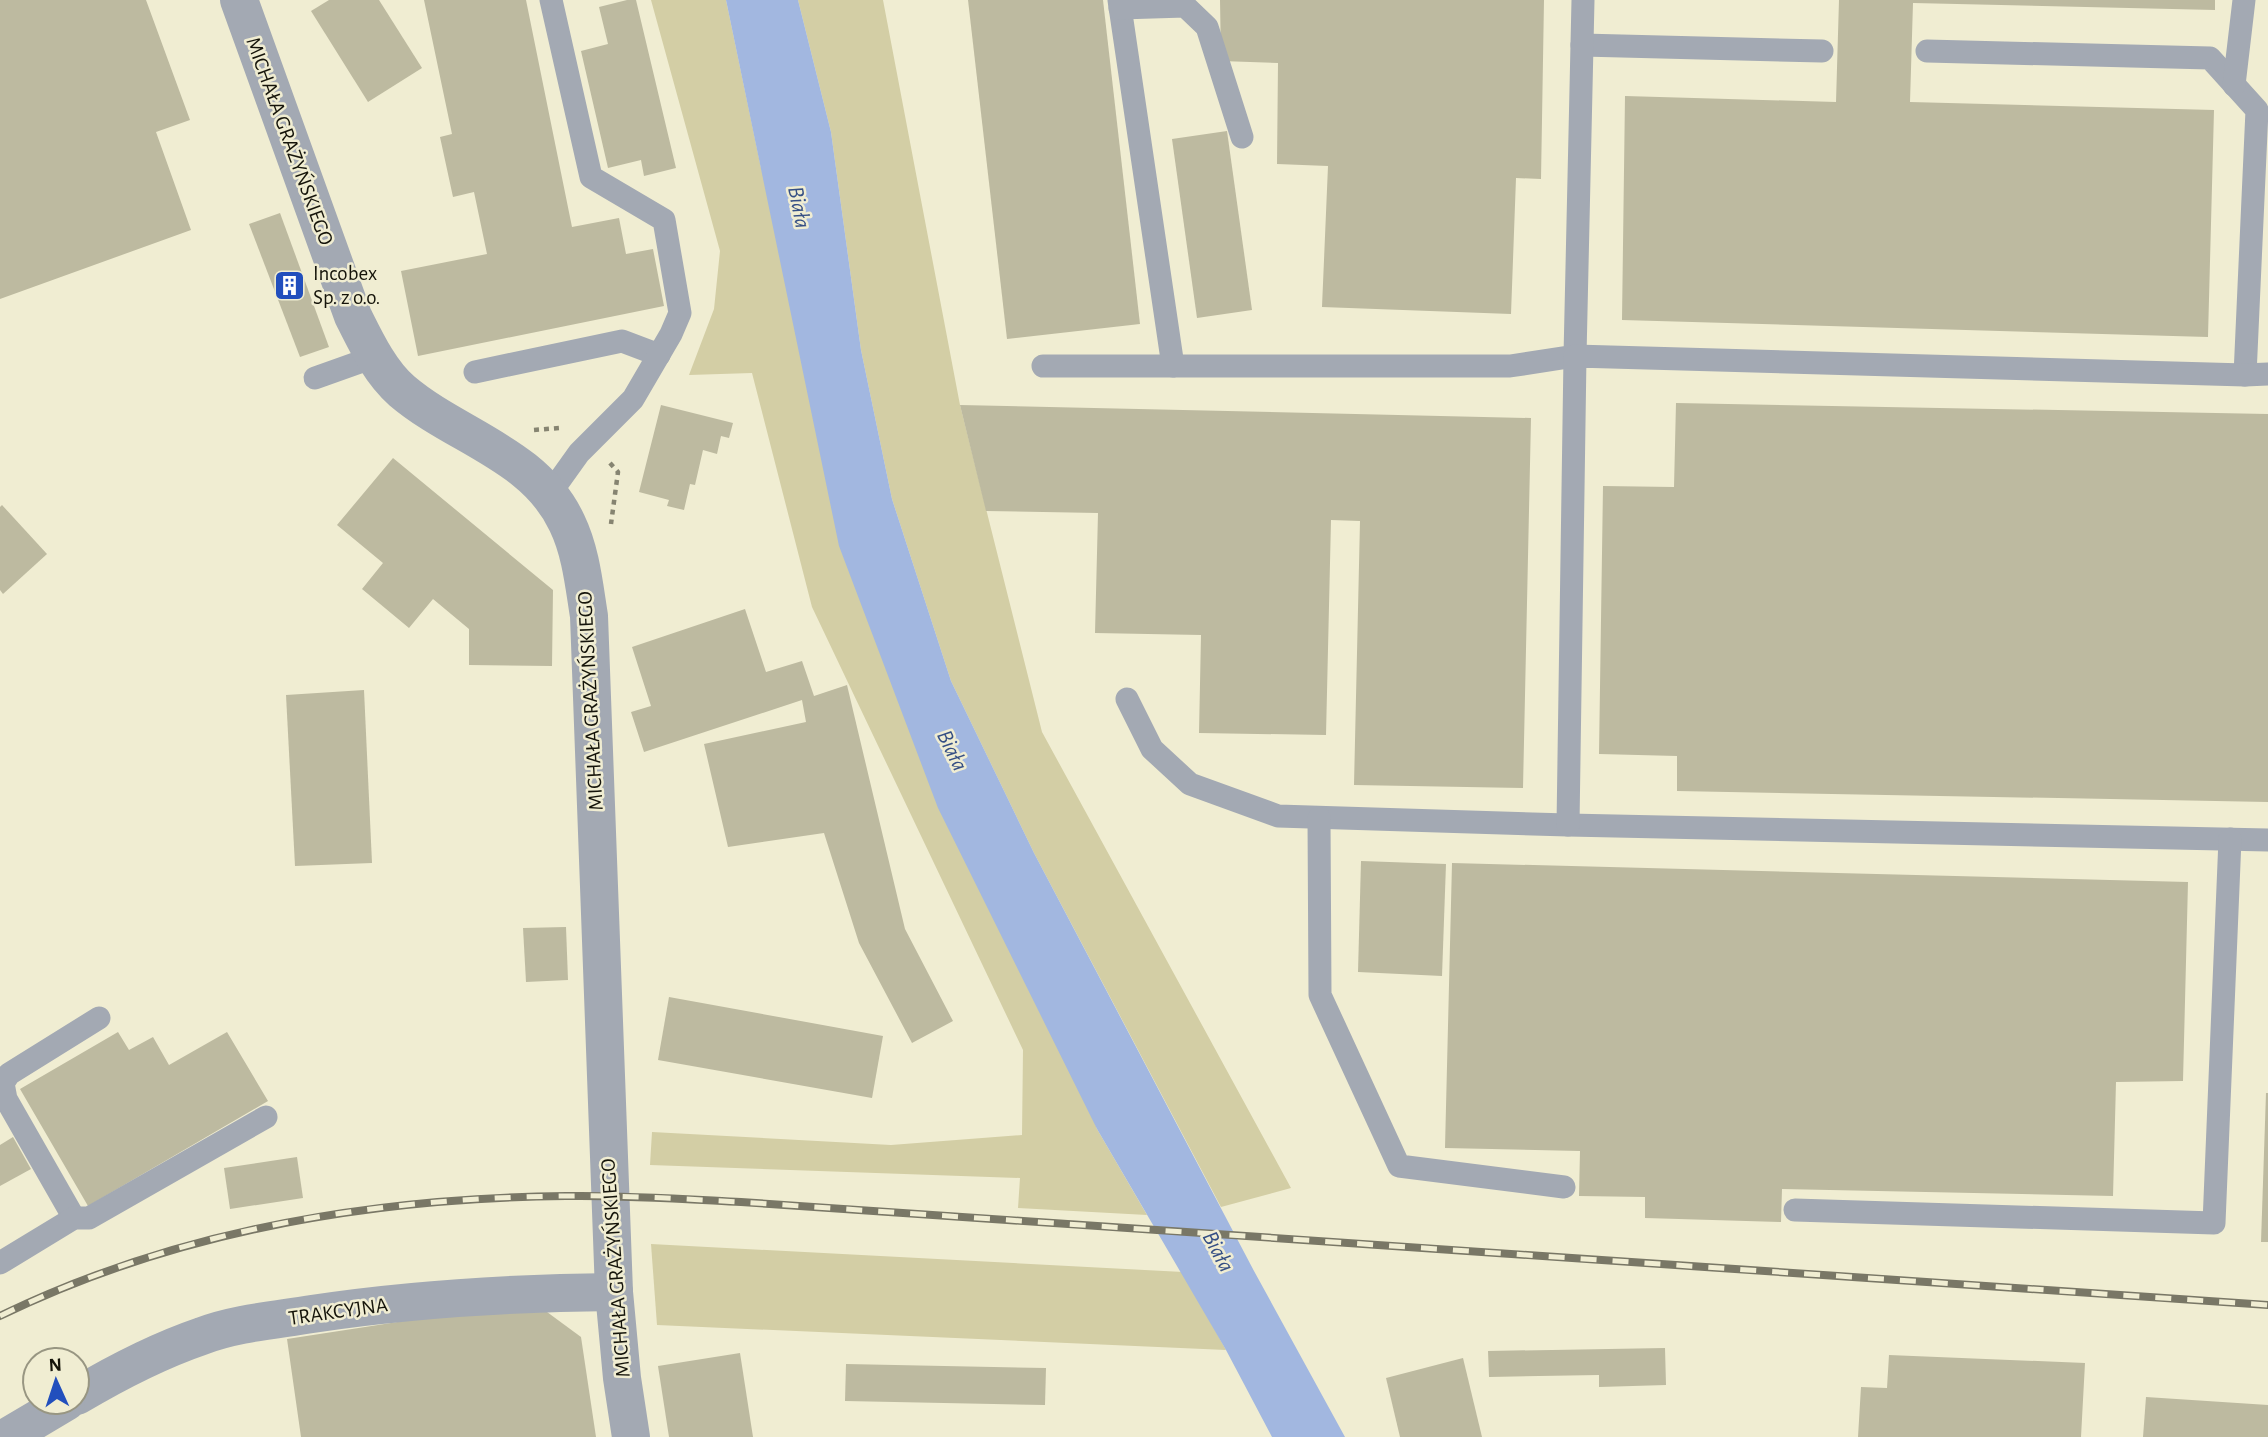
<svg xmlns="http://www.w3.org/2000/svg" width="2268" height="1437" viewBox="0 0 2268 1437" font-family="'Alegreya Sans',sans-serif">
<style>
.green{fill:#d3cea5}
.water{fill:#a2b7e0}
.building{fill:#bdbaa0}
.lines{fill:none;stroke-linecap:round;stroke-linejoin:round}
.path{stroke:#868471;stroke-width:4.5;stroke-dasharray:5 5;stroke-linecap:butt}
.lane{stroke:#a3a9b3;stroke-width:23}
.street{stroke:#a3a9b3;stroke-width:38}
.rail-casing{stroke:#797766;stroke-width:8}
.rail{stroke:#f0edd2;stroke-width:5;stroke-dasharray:16;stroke-linecap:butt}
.labels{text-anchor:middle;stroke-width:5;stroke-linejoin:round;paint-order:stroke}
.street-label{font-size:21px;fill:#15140a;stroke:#f0edd2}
.poi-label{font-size:21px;fill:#15140a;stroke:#f0edd2;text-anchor:start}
.water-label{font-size:23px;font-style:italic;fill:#354f84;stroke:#f0edd2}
</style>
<rect width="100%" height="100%" fill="#f0edd2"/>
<g class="green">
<polygon points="651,0 726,0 761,168 1097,1129 1147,1215 1018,1208 1020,1178 650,1165 652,1132 891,1145 1022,1135 1023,1050 812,607 752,373 689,375 714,309 720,251"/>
<polygon points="798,0 883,0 960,405 1042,732 1291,1188 1221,1207 1034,853 951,681 892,499 861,350 831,132"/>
<polygon points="651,1244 1183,1272 1226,1350 657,1325"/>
</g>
<polygon class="water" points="726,0 798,0 831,132 861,350 892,499 951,681 1034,853 1254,1271 1345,1437 1272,1437 1226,1350 1097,1129 938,808 839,546"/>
<g class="building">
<polygon points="0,0 146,0 190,120 156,132 191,230 0,299"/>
<polygon points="329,0 379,0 422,68 368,102 311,11"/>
<polygon points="424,0 526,0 572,227 619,218 626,254 653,249 664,306 418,356 401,271 487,254 474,192 453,197 440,137 452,134"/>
<polygon points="627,0 636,0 676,168 644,176 641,160 608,168 581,51 608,44 599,7"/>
<polygon points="968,0 1103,0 1140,324 1007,339"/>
<polygon points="1220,0 1544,0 1541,179 1516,178 1511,314 1322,307 1328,166 1277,164 1278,63 1221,61"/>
<polygon points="1839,0 2215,0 2215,10 1913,3 1910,102 2214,110 2208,337 1622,320 1625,96 1836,102"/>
<polygon points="1227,131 1252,310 1197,318 1172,139"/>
<polygon points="280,213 329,347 300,357 249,224"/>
<polygon points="1676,403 2268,414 2268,802 1677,791 1677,756 1599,754 1603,486 1674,487"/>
<polygon points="661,405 733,423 729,438 721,436 717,454 703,450 695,485 690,484 684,510 667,506 669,500 639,492"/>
<polygon points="960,405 1531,418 1523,788 1354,785 1360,521 1331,520 1326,735 1199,733 1201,635 1095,633 1098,513 986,511"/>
<polygon points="393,458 553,590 552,666 469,665 469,629 433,599 409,628 362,589 383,563 337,525"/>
<polygon points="2,505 47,554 3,594 0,590 0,507"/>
<polygon points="745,609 766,672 802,661 814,696 847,685 905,929 953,1021 912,1043 859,943 824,833 728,847 704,744 806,722 802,700 644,752 631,712 651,706 632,647"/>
<polygon points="364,690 372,863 295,866 286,695"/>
<polygon points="1361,861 1446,864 1442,976 1358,972"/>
<polygon points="1452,863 2188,882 2183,1081 2116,1082 2113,1196 1782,1189 1781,1222 1645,1218 1645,1197 1579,1196 1580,1151 1445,1148"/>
<polygon points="566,927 568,980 526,982 523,928"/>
<polygon points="669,997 883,1036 872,1098 658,1060"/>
<polygon points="118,1032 129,1050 153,1037 169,1065 227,1032 268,1101 88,1206 20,1089"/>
<polygon points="2266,1093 2268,1093 2268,1242 2261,1242"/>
<polygon points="13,1137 31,1169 0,1186 0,1145"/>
<polygon points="297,1157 303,1198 230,1209 224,1168"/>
<polygon points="547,1312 581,1337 596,1437 301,1437 287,1339 456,1313"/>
<polygon points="1665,1348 1666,1385 1599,1387 1599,1375 1489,1377 1488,1351"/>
<polygon points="740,1353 753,1437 669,1437 658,1366"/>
<polygon points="1889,1355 2085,1363 2081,1437 1858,1437 1861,1387 1887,1388"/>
<polygon points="1463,1358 1482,1437 1400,1437 1386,1378"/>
<polygon points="846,1364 1046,1368 1045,1405 845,1401"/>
<polygon points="2146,1397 2268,1405 2268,1437 2143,1437"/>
</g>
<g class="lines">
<g class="path">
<polyline points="534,430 560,428"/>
<polyline points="610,463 618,472 611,524"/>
</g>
<g class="lane">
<polyline points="1119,0 1173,366"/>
<polyline points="1120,8 1185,6 1207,27 1242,137"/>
<polyline points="1582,45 1822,51"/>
<polyline points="1927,51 2210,58 2257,110 2245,375"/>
<polyline points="2234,85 2244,0"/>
<polyline points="1043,366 1510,366 1575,356 1583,0"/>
<polyline points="475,372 622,341 659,355"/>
<polyline points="315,378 374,357"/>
<polyline points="549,495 579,453 633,399 671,334 680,313 664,220 591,177 551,0"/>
<polyline points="1127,699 1152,749 1190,784 1278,816 1568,825 2268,840"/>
<polyline points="1319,818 1320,995 1399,1166 1564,1187"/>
<polyline points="1568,825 1575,356 2245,375 2268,374"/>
<polyline points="1795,1210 2214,1223 2230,839"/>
<polyline points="74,1218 6,1099 3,1083 9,1074 99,1018"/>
<polyline points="0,1263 74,1218 89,1218 266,1117"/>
</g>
<g class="street">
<path d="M 239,0 L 353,316 C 366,342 380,372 402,391 C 456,437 535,454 567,523 C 581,552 584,585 589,616 L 614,1292 L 622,1378 L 631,1437"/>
<path d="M 77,1396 C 114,1374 161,1350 202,1336 C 236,1323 276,1320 312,1314 C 412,1299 512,1293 614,1292"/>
<polyline points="7,1437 66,1402"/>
</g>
<defs>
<path id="rail" d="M 0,1316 C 177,1230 371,1198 566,1196 C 624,1195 683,1199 741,1202 L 2268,1305"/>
</defs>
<use href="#rail" class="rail-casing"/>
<use href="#rail" class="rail"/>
</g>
<defs>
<symbol id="building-square" viewBox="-11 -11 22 22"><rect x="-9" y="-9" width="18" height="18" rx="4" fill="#224fbd" stroke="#f0edd2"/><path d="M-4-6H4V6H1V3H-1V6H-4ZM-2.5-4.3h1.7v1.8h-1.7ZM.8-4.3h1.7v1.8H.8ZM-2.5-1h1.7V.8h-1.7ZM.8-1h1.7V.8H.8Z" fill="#fff"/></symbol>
</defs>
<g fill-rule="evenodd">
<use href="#building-square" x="272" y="268" width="35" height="35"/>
</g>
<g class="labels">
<g class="street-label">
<text transform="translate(290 141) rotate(70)" y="7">MICHAŁA GRAŻYŃSKIEGO</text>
<text transform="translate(590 701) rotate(-93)" y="7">MICHAŁA GRAŻYŃSKIEGO</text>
<text transform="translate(615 1268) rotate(-94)" y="7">MICHAŁA GRAŻYŃSKIEGO</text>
<text transform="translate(338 1311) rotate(-8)" y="7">TRAKCYJNA</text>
</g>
<g class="poi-label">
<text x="313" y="280">Incobex<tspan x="313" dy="24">Sp. z o.o.</tspan></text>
</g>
<g class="water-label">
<text transform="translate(800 207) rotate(79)" y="8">Biała</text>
<text transform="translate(953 750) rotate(64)" y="8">Biała</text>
<text transform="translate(1219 1251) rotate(62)" y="8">Biała</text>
</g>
</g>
<g transform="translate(56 1381) rotate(357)"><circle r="33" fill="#f0edd2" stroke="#989682" stroke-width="2"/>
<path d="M0-5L12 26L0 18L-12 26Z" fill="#224fbd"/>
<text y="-10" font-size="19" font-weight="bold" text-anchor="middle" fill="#15140a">N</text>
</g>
</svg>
